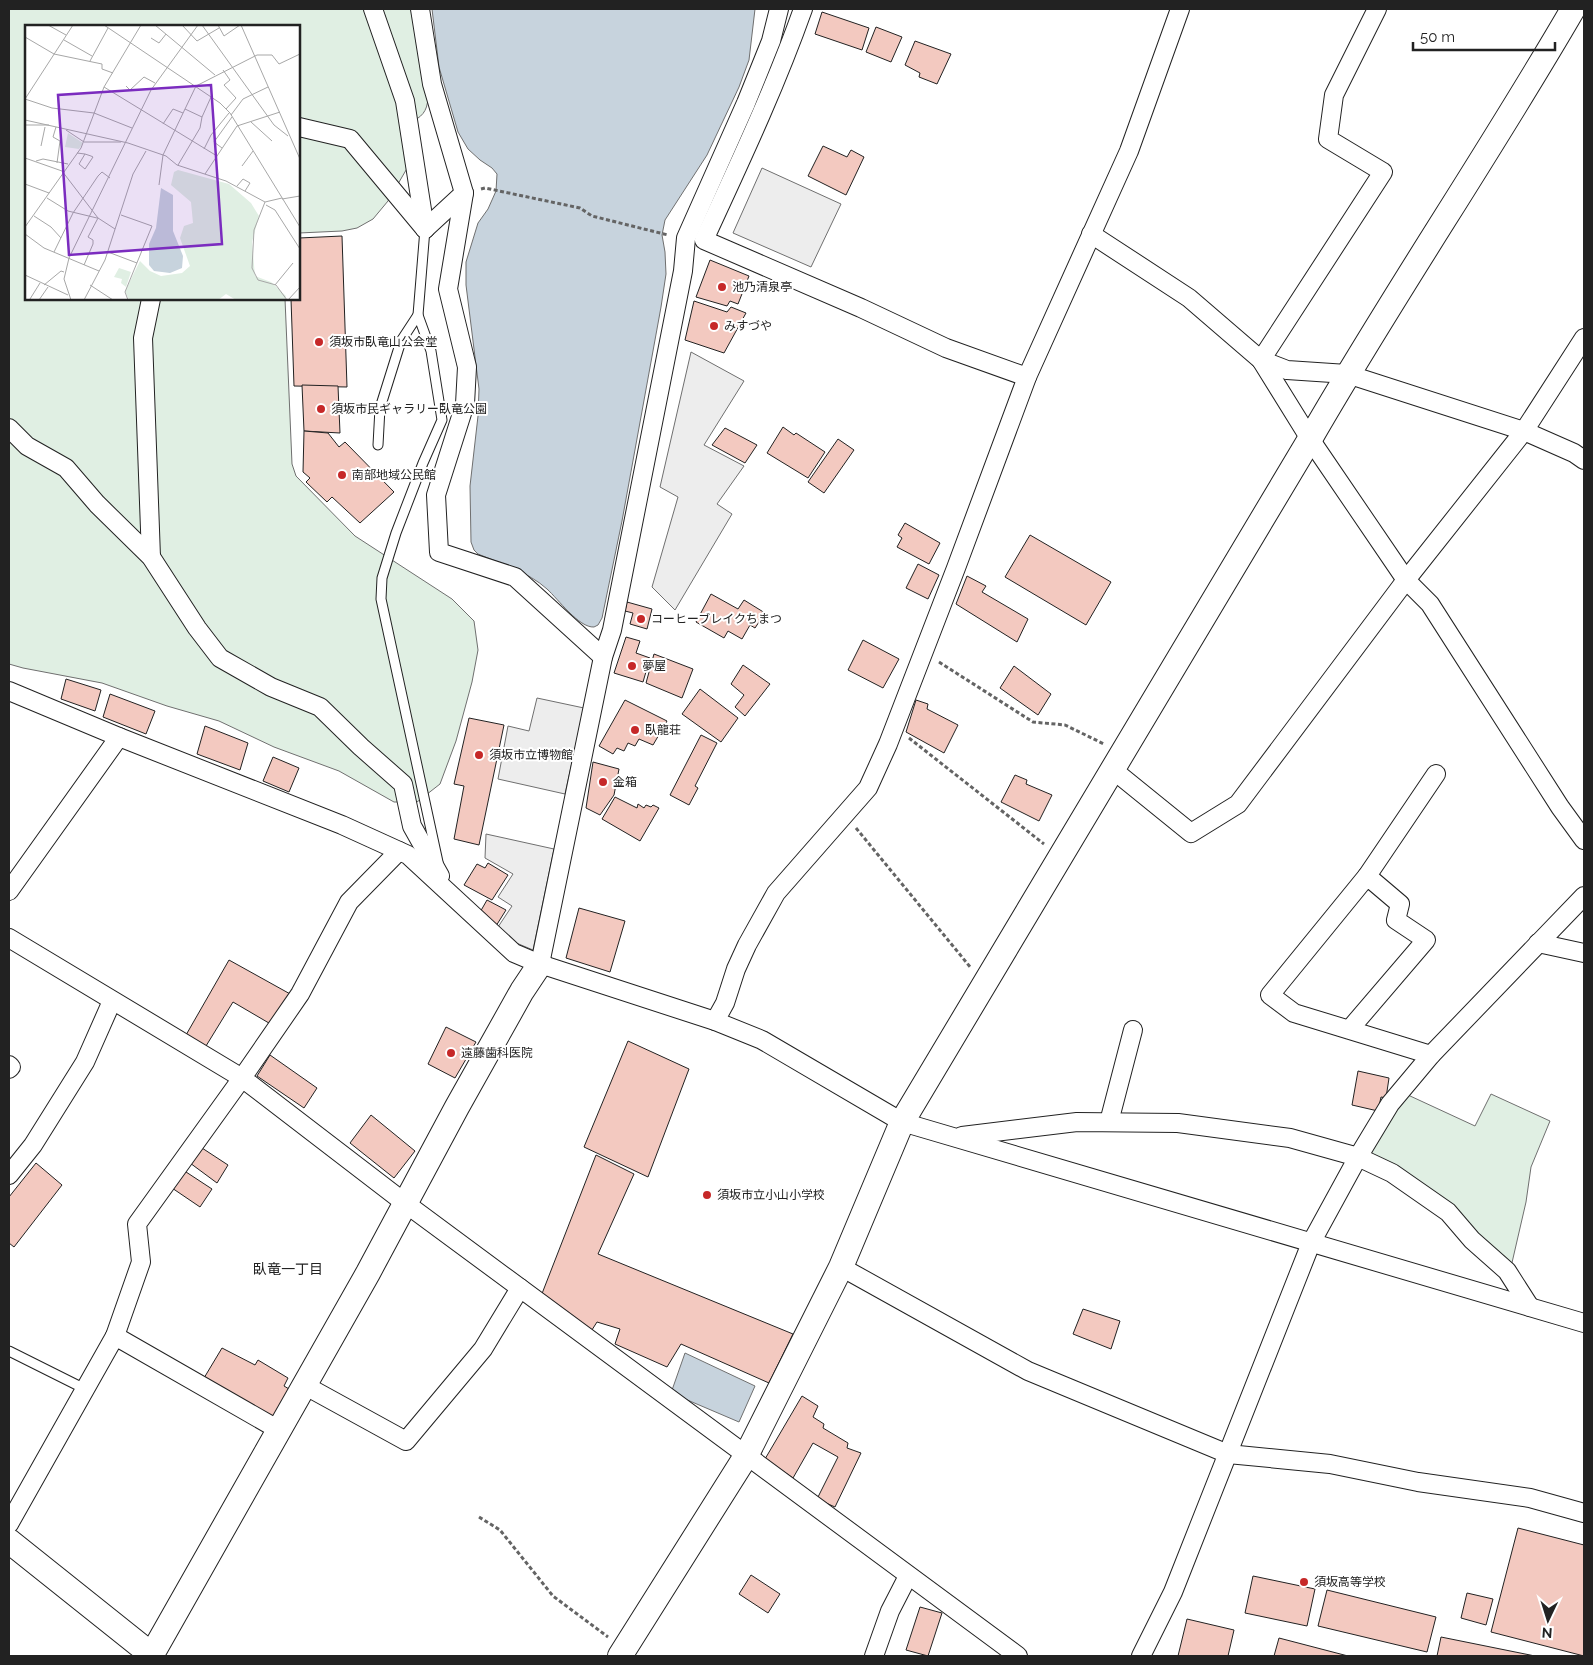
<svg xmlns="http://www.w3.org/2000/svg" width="1593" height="1665" viewBox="0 0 1593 1665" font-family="Raleway,'Noto Sans JP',sans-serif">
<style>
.green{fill:#e0efe3;stroke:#6f6f6f}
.parking{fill:#ededed;stroke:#6f6f6f}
.water{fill:#c7d3dd;stroke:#6f6f6f}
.building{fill:#f3c9c0;stroke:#222}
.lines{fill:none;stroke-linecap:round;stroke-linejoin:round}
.lane-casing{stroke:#222;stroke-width:11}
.street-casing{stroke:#222;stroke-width:20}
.secondary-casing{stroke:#222;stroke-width:26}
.path{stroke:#646464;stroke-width:3;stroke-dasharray:4 2.5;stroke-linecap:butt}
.lane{stroke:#fff;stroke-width:9}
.street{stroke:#fff;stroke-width:18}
.secondary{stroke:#fff;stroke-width:24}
.poi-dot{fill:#c62828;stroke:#fff;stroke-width:2}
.labels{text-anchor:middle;stroke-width:4;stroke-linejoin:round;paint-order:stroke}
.poi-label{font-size:12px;fill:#222;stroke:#fff;text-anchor:start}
.neighbourhood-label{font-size:14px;fill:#222;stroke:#fff}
.inset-road{fill:none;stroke:#a7a7a7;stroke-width:1}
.view{fill:#7b2cbf;fill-opacity:0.15;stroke:#7b2cbf;stroke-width:2.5}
.inset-edge{fill:none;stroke:#222;stroke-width:2.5}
</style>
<rect width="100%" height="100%" fill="#fff"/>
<g class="green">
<path d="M 9,9 L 412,9 L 428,98 C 427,112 422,117 409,123 L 409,165 L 388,201 L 373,219 L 357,228 L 342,231 L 299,233 L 299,26 L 26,26 L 26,299 L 285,299 L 292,464 L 296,476 L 355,536 L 452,599 L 474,621 L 478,650 L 472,682 L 456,741 L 440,784 L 417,802 L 394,802 L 339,771 L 274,747 L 219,721 L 167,706 L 102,683 L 23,668 L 9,664 Z"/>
<polygon points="1491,1094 1550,1121 1531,1167 1526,1202 1511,1267 1369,1155 1391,1116 1408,1095 1475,1126"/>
</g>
<g class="parking">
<polygon points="762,168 841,204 811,267 733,233"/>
<polygon points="691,352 744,381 704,445 744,466 717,504 732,514 675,610 652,587 678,497 660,487"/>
<polygon points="537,698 584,708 565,794 498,779 508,726 529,731"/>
<polygon points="486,834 554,849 533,950 514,942 496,930 512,906 498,897 513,874 485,858"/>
</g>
<g class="water">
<path d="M 432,9 L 755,9 L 749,60 L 739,87 L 707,155 L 665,220 L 662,235 L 665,252 L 666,274 L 661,307 L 622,521 L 602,618 L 598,625 L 594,627 C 579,628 558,599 547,589 C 528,572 502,564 478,554 L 474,550 L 471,542 L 470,486 L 478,416 L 479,389 L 466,285 L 466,262 L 478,223 L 488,209 L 496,191 L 497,174 L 492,168 L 480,160 L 468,149 L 458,132 L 439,67 Z"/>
<polygon points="685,1353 755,1386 739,1422 671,1393"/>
</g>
<g class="building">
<polygon points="822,12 869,28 862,50 815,34"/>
<polygon points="876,27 902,37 891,62 866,52"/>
<polygon points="915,41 951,54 937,84 919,77 920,73 905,65"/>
<polygon points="823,146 847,157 851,150 864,157 846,195 808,176"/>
<polygon points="342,236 347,387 294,386 291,299 299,299 299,238"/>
<polygon points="710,260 749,276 738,304 730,301 727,306 696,297"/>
<polygon points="694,301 727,312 731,307 746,313 724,353 685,340"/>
<polygon points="302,385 338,386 340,433 304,431"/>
<polygon points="783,427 794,435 796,433 825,452 808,478 767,453"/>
<polygon points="725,428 757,445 745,463 712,445"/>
<polygon points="304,431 328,433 339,447 345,442 394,492 360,523 332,497 327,502 306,482 310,478 303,472"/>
<polygon points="838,439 854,450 824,493 808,482"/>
<polygon points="905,523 940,543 929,564 897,547 902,538 898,535"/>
<polygon points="1030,535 1111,582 1086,625 1005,577"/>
<polygon points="918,564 939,575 928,599 906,588"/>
<polygon points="967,576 986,586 982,592 1028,619 1017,642 956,604"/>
<polygon points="711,594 738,609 744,600 765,613 755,628 750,625 742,639 728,631 724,638 696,622"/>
<polygon points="627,602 652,609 647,629 630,624 633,613 625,611"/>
<polygon points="626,637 640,641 636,653 650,658 643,682 614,673"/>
<polygon points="863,640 899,659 883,688 848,670"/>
<polygon points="654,654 693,669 682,698 646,683"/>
<polygon points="743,665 770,684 745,716 735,707 744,695 731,684"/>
<polygon points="1014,666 1051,694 1038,715 1000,688"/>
<polygon points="66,679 101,690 95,711 61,699"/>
<polygon points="700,689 738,718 721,742 682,714"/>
<polygon points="110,694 155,711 146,734 103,717"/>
<polygon points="625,700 667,721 653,745 639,739 635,746 628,743 624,751 617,748 613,754 599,746"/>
<polygon points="916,700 928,704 927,709 958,725 944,753 906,732"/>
<polygon points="469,718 504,725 479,845 454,839 464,786 454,784"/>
<polygon points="205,726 248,743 240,770 197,754"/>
<polygon points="701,735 717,743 695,786 698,788 689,805 670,795"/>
<polygon points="273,757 299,768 289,792 263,781"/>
<polygon points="593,762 619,769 614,795 600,815 586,808"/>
<polygon points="1015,775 1027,780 1026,784 1052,795 1039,821 1001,802"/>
<polygon points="615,797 637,808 638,804 644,808 646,805 651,807 653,805 659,808 640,841 602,819"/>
<polygon points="488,863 508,875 492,900 464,885 477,864 485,868"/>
<polygon points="487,900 506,910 496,926 479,914"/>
<polygon points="579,908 625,921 610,972 566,958"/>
<polygon points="229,960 292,995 274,1026 233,1002 206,1046 186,1035"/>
<polygon points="446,1027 476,1042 455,1078 428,1064"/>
<polygon points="628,1041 689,1069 648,1177 584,1147"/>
<polygon points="270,1055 317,1088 304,1108 257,1076"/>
<polygon points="1358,1071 1389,1078 1386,1098 1381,1097 1378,1111 1352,1105"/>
<polygon points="371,1115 415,1151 394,1178 350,1143"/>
<polygon points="202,1148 228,1165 217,1183 190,1163"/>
<polygon points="596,1155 634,1174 598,1254 793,1334 769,1383 681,1344 667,1367 615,1344 620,1329 597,1322 590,1333 536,1309"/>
<polygon points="36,1163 62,1185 14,1247 9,1243 9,1197"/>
<polygon points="183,1170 212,1189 200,1207 172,1188"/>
<polygon points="1083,1309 1120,1321 1111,1349 1073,1334"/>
<polygon points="222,1348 255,1365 258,1360 288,1378 284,1386 289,1389 273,1417 204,1378"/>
<polygon points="802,1396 818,1406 813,1417 824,1424 823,1428 848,1443 847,1448 861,1453 835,1507 817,1499 838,1457 813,1443 793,1478 765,1459"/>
<polygon points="1518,1528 1584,1545 1584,1656 1491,1632"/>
<polygon points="751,1575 780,1594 768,1613 739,1594"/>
<polygon points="1253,1576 1315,1589 1307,1626 1245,1613"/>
<polygon points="1327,1590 1436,1617 1427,1652 1318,1626"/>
<polygon points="1467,1593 1493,1599 1486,1625 1461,1618"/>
<polygon points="920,1607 942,1613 928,1656 906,1650"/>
<polygon points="1187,1619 1234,1630 1228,1656 1178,1656"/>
<polygon points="1441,1637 1535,1656 1437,1656"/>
<polygon points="1279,1638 1348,1656 1274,1656"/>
</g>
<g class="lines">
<defs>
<g id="lane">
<polyline points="418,315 425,229"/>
<polyline points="378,445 380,408 401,341 418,315 431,351 442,420 423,463 396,533 382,578 381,599 438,862"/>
<polyline points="9,1351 85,1389"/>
</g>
<g id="street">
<polyline points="373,9 405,101 425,229"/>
<polyline points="420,9 432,84 464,193 448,289 467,367 465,404 436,495 439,552 515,577 603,657"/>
<path d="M 803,9 C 775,88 739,164 704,240 L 861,308 L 946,348 L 1027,377"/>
<polyline points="299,127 350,139 425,229"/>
<polyline points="425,229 464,193"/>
<polyline points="1091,234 1189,298 1261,360 1310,439 1406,580 1430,604 1560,807 1584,840"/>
<polyline points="151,299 143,338 151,557"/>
<polyline points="1261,360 1383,172 1328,139 1334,95 1377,9"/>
<polyline points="1261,360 1287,370 1347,374 1524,431 1574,453 1584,460"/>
<polyline points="9,428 27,446 66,468 97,504 151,557 197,628 220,658 271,687 320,707 361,747 403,784 412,826 440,876"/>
<polyline points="9,691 119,737 342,825 408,855 514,953 540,964 715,1021 762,1040 902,1122 1584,1323"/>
<polyline points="1112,769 1191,833 1238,804 1406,580 1524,431 1584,338"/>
<polyline points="1367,876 1436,774"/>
<polyline points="9,891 119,737"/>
<polyline points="9,938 242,1078 405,1203 1018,1656"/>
<polyline points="1538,943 1584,953"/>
<polyline points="540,964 603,657 612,630 683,271 686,238 746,103 771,41 779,9"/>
<polyline points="715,1021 725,1003 736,969 747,945 776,893 868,788 888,744 956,568 1027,377 1129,151 1180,9"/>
<polyline points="1349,1030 1426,940 1396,920 1400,904 1367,876 1270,995 1294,1013 1431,1055"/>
<polyline points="9,1065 11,1067 9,1069"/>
<polyline points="1109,1122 1133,1030"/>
<polyline points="962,1136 1077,1122 1178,1123 1290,1138 1358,1157 1392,1173 1448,1212 1472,1240 1507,1271 1530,1307"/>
<polyline points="9,1175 33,1145 85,1062 112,1001"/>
<polyline points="841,1267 1028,1371 1228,1454 1330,1464 1418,1482 1530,1498 1584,1513"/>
<polyline points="115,1336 141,1262 137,1224 242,1078 300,994 349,902 399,851"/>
<polyline points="304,1385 406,1441 483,1349 520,1288"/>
<polyline points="9,1524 115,1336 279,1430"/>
<polyline points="874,1656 890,1611 908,1576"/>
<polyline points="1141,1656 1173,1592 1311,1243 1358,1157 1390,1104 1431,1055 1584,896"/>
</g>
<g id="secondary">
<polyline points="9,1541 153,1656"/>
<polyline points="151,1656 368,1273 457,1107 522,991 540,964"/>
<path d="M 620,1656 L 746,1456 L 841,1267 L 902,1122 L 1310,439 C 1394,293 1489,154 1573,9"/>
</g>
</defs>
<use href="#lane" class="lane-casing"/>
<use href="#street" class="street-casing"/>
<use href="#secondary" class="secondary-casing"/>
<g class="path">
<polyline points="481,189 485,188 580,208 592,216 668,235"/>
<polyline points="939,662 1033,722 1065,725 1104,744"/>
<polyline points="909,738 1044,844"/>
<polyline points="856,828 971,968"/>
<polyline points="479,1517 500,1530 553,1596 608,1637"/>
</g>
<use href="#lane" class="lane"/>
<use href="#street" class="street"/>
<use href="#secondary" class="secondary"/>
</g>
<g class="poi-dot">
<circle cx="722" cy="287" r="5"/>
<circle cx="714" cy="326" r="5"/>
<circle cx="319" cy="342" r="5"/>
<circle cx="321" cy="409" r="5"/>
<circle cx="342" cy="475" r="5"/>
<circle cx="641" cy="619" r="5"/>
<circle cx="632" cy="666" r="5"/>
<circle cx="635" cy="730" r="5"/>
<circle cx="479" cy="755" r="5"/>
<circle cx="603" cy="782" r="5"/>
<circle cx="451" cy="1053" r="5"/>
<circle cx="707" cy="1195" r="5"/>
<circle cx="1304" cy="1582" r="5"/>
</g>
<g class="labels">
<g class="poi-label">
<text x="732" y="291">池乃清泉亭</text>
<text x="724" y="330">みすづや</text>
<text x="329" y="346">須坂市臥竜山公会堂</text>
<text x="331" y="413">須坂市民ギャラリー臥竜公園</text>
<text x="352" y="479">南部地域公民館</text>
<text x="651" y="623">コーヒーブレイクちまつ</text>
<text x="642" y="670">夢屋</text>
<text x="645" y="734">臥龍荘</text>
<text x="489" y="759">須坂市立博物館</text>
<text x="613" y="786">金箱</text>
<text x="461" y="1057">遠藤歯科医院</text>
<text x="717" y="1199">須坂市立小山小学校</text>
<text x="1314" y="1586">須坂高等学校</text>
</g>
<g class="neighbourhood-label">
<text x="288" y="1274">臥竜一丁目</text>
</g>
</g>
<g transform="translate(25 25)">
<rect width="275" height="275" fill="#fff"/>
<path d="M 43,108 L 58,118 L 54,124 L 40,122 ZM 153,145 L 204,159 L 226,178 L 234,191 L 227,217 L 230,251 L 246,257 L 261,271 L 260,275 L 211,275 L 201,269 L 193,275 L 104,275 L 100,266 L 115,236 L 125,246 L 136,251 L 157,248 L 165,241 L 155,213 L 159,201 L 168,198 L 166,177 L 146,160 L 149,147 ZM 94,243 L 106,247 L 101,262 L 96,258 L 97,254 L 89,252 Z" fill="#e0efe3"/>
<path d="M 136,163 L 148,170 L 148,206 L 158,231 L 157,243 L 145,248 L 129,246 L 124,240 L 124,219 L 131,203 Z" fill="#c7d3dd"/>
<path class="inset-road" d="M 23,0 L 41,10M 48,0 L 0,74 L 27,83 L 69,88 L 107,103M 79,0 L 195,78 L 205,88 L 275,202M 130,0 L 190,50M 157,0 L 172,16 L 194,3M 177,0 L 249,100 L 263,111M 193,0 L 199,11 L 215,0M 216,0 L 275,134M 0,12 L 29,29 L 77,39 L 77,44 L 88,48M 126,13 L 134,18 L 141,9M 39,15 L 67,31M 65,36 L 83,3M 198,45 L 205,55 L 199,60 L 211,73 L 201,84M 101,61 L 105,65 L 119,52 L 130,58M 79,62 L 192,131M 160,84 L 177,92 L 186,72M 206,90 L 218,74 L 243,62M 0,95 L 103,118 L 141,131 L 152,140 L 201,156 L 240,177 L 257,173M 226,97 L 247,116M 138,99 L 148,84 L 158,88M 0,100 L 24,100M 31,102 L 28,112 L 35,116 L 32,138M 41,105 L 59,117 L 96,117M 16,121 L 20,102M 197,123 L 189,117 L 207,92M 179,124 L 186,110 L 204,88M 52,128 L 60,129 L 66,131 L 68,132 L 60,144 L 54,139 L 60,129M 0,133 L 37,146 L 73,193 L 90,204M 11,136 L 18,134 L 43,139M 153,140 L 175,103 L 177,92M 217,141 L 228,126M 180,149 L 212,101 L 255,87M 0,159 L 24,168M 134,160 L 138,130 L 171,61 L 232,30 L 247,30 L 254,39 L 275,29M 212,161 L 218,154 L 225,158 L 220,166M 22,173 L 43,186 L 72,193M 257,174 L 275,171M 240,177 L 229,205 L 227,243 L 233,255 L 251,260 L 262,275M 241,180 L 250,185 L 275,224M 96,190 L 127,201 L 100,267 L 103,275M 9,191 L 26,202 L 36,213M 0,202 L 56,123 L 79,62 L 116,0M 0,209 L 19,223 L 74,246M 29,227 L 48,188 L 73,151 L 77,147 L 85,153M 83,227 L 112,238M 59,240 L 68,219 L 68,215 L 63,212 L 73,193M 0,250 L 43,270M 19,260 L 36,246 L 39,247M 65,260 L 88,275M 250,260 L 268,238M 5,274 L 15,258M 14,275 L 23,262M 46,275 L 39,254 L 44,233 L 126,65 L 173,0M 59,275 L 80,235 L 108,149 L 121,126M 263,275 L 275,262"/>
<path class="view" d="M 186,60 L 197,219 L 44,230 L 33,70 Z"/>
<rect width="275" height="275" class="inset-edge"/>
</g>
<rect width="1593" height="1665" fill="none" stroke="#222222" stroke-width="20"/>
<g transform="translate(1548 1620) rotate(184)" stroke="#ffffff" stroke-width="4" paint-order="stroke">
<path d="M0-4L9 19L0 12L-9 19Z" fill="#222222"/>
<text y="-8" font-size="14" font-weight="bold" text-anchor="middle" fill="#222222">N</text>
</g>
<path d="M1413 42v8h142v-8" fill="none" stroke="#222222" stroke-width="2.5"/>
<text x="1420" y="42" font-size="15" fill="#222222" stroke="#ffffff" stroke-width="4" paint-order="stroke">50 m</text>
</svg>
